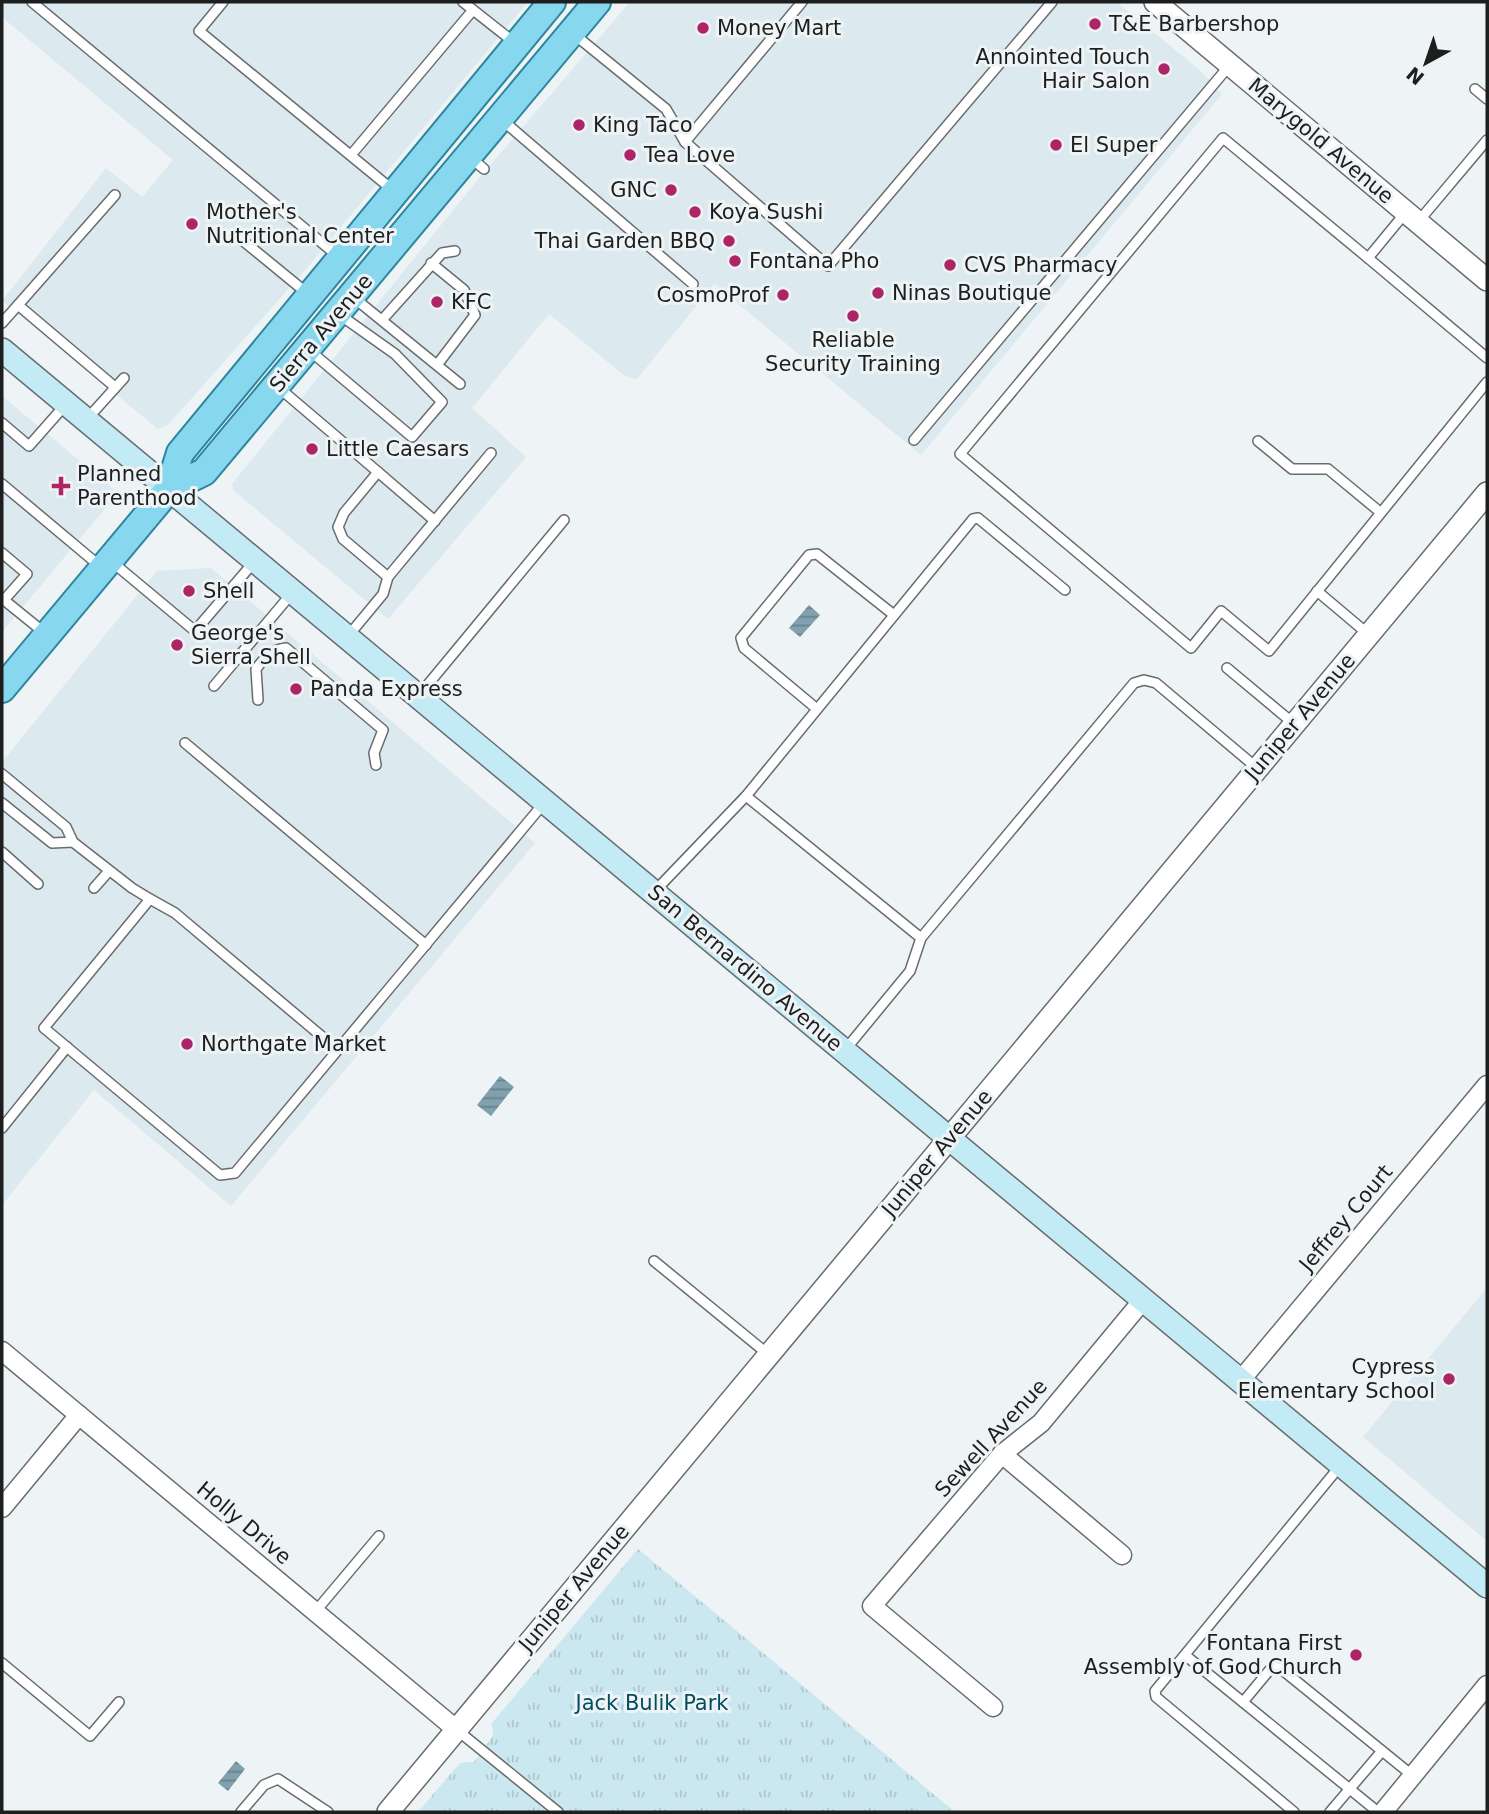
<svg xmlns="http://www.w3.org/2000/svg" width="1489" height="1814" viewBox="0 0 1489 1814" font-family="'DejaVu Sans',sans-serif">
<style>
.built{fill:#dce9ee}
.park{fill:url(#park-tufts)}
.water{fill:url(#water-rules)}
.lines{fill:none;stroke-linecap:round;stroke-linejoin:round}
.service-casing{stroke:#686c6e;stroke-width:12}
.minor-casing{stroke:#686c6e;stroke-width:21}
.tertiary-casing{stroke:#686c6e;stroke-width:24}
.secondary-casing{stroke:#686c6e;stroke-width:26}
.primary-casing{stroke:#2e869e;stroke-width:30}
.service{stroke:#fff;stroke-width:9}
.minor{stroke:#fff;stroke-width:18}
.tertiary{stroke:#fff;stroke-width:21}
.secondary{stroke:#c3ebf6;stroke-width:23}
.primary{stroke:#87d7ee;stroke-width:26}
.poi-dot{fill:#ad2567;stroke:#eef3f5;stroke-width:2.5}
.labels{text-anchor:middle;stroke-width:6;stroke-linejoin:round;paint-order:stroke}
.poi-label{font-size:21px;fill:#1d1f1f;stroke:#eef3f5;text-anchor:start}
.street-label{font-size:21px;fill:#1d1f1f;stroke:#eef3f5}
.park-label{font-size:21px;fill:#024d5f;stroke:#eef3f5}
</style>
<defs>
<pattern id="park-tufts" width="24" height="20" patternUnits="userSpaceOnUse" patternTransform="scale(1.75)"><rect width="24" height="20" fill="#cbe7f0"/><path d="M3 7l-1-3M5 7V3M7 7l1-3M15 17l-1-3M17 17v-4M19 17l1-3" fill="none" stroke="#aec6cd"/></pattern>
<pattern id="water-rules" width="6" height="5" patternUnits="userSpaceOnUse" patternTransform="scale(1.75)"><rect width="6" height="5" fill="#80a1ad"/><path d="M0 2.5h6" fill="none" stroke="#68838c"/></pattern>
</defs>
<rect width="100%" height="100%" fill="#eef3f5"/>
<g class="built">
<polygon points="2,2 528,2 306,269 168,425 158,429 2,301 106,168 142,197 173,160 2,17"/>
<polygon points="630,2 1117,2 1202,72 1222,94 921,455 714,284 637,379 625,376 549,314 472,408 526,457 388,619 234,491 232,484 475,183"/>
<polygon points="2,396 118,493 2,632"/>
<polygon points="211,568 535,843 231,1206 94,1090 2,1205 2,762 157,571"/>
<polygon points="1487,1288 1487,1541 1363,1437"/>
</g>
<polygon class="park" points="638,1549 955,1812 418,1812 460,1763 474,1762 493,1736 492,1723"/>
<g class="water">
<polygon points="809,605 820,615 800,637 789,628"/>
<polygon points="500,1076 514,1087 491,1116 477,1105"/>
<polygon points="236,1761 245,1769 228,1791 218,1783"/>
</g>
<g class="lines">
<defs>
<g id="service">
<polyline points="32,2 339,257"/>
<polyline points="223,2 199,31 394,191"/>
<polyline points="463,2 515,43"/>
<polyline points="802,2 685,142 828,266 1052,2"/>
<polyline points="575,35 666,109 685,142"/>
<polyline points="1475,89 1487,99"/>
<polyline points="501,119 693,284"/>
<polyline points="351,155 473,10"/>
<polyline points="470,157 484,169"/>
<polyline points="115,195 18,305 115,387"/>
<polyline points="1406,212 1368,258 1223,138 960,454 1191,648 1221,611 1269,651 1487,382"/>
<polyline points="1418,222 1487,140"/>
<polyline points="236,235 308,294"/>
<polyline points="1368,258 1487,358"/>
<polyline points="431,263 464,290 475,315 437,365"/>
<polyline points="353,297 460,384"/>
<polyline points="382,320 442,253 455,251"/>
<polyline points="2,323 18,305"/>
<polyline points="309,350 412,437 442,402 395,354 340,315"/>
<polyline points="278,387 378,472 344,513 338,527 343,539 388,577"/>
<polyline points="87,419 124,378"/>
<polyline points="2,423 29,446 66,404"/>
<polyline points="914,440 1229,66"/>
<polyline points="1258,441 1292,469 1328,469 1380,512"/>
<polyline points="378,472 435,521"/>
<polyline points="2,484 101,567"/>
<polyline points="2,553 27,574 4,600 46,634"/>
<polyline points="111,561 195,631 254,562"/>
<polyline points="1317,591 1368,634"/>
<polyline points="349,635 383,594 388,577 491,453"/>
<polyline points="1227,668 1293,723"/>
<polyline points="214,686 292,593"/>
<polyline points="420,694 564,520"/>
<path d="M 258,700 L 256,669 C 265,657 271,650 286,648 L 383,730 L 374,753 L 376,765"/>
<polyline points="817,709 744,648 741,638 809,555 817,554 894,615"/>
<polyline points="185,743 426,945"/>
<polyline points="2,774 66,827 73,842 132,888 150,899"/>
<polyline points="746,796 921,938"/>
<polyline points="2,803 52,843 73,842"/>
<polyline points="2,852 38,884"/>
<polyline points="94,888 109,871"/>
<polyline points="655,891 746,796 973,519 978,518 1065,590"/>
<path d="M 338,1050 L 175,913 L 150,899 L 44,1028 L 220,1175 L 235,1173 C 338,1050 441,926 544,803"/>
<polyline points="845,1050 910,971 921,938 1134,683 1144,680 1156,683 1257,768"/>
<polyline points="2,1128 67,1047"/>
<polyline points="654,1261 769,1355"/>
<polyline points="315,1612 379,1536"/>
<polyline points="1185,1655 1378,1812"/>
<polyline points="2,1663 90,1736 119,1702"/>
<polyline points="1243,1702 1272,1667 1280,1668 1413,1776"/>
<polyline points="457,1730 558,1812"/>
<polyline points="241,1812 264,1785 278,1779 328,1812"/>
<polyline points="1294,1812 1156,1697 1155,1691 1340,1466"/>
<polyline points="1330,1812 1382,1751"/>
</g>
<g id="minor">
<polyline points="2,1351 457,1730"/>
<polyline points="1240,1381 1487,1085"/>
<polyline points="1002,1454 1122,1555"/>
<polyline points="2,1508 79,1415"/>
<polyline points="993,1707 872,1606 1002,1454 1041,1423 1143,1300"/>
<polyline points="1383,1812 1487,1685"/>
</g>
<g id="tertiary">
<polyline points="1155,2 1487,280"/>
<polyline points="388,1812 1487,493"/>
</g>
<polyline id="secondary" points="2,350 1487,1586"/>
<g id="primary">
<polyline points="169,489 204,472 597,2"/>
<polyline points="2,689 169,489 180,453 552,2"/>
</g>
</defs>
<use href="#service" class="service-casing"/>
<use href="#minor" class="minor-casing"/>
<use href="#tertiary" class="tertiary-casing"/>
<use href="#secondary" class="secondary-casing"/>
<use href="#primary" class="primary-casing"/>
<use href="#service" class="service"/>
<use href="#minor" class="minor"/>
<use href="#tertiary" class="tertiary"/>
<use href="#secondary" class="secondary"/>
<use href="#primary" class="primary"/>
</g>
<g class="poi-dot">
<circle cx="1095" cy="24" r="7"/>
<circle cx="703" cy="28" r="7"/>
<circle cx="1164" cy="69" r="7"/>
<circle cx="579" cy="125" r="7"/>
<circle cx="1056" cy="145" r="7"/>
<circle cx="630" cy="155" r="7"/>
<circle cx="671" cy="190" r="7"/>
<circle cx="695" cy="212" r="7"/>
<circle cx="192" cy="224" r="7"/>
<circle cx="729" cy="241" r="7"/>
<circle cx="735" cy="261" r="7"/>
<circle cx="950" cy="265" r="7"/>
<circle cx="878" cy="293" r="7"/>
<circle cx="783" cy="295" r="7"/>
<circle cx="437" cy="302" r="7"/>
<circle cx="853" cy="316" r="7"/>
<circle cx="312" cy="449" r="7"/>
<path d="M57.5 475.5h7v7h7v7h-7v7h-7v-7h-7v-7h7z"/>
<circle cx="189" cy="591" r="7"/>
<circle cx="177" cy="645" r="7"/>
<circle cx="296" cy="689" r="7"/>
<circle cx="187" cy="1044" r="7"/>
<circle cx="1449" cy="1379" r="7"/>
<circle cx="1356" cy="1655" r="7"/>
</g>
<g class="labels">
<g class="poi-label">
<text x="1109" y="31">T&amp;E Barbershop</text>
<text x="717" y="35">Money Mart</text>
<text x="1150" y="64" text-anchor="end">Annointed Touch<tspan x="1150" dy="24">Hair Salon</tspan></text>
<text x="593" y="132">King Taco</text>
<text x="1070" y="152">El Super</text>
<text x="644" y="162">Tea Love</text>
<text x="657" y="197" text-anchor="end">GNC</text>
<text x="206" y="219">Mother's<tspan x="206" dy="24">Nutritional Center</tspan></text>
<text x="709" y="219">Koya Sushi</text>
<text x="715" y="248" text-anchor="end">Thai Garden BBQ</text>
<text x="749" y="268">Fontana Pho</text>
<text x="964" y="272">CVS Pharmacy</text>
<text x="892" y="300">Ninas Boutique</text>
<text x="769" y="302" text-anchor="end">CosmoProf</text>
<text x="451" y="309">KFC</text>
<text x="853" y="347" text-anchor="middle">Reliable<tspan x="853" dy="24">Security Training</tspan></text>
<text x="326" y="456">Little Caesars</text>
<text x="77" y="481">Planned<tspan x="77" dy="24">Parenthood</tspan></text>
<text x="203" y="598">Shell</text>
<text x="191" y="640">George's<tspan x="191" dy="24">Sierra Shell</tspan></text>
<text x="310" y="696">Panda Express</text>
<text x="201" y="1051">Northgate Market</text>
<text x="1435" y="1374" text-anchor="end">Cypress<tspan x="1435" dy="24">Elementary School</tspan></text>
<text x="1342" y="1650" text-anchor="end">Fontana First<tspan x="1342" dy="24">Assembly of God Church</tspan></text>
</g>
<g class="street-label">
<text transform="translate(1321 141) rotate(40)" y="7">Marygold Avenue</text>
<text transform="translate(321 333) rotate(-50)" y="7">Sierra Avenue</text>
<text transform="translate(1300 717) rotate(-50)" y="7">Juniper Avenue</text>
<text transform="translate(745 968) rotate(40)" y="7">San Bernardino Avenue</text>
<text transform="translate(937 1153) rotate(-50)" y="7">Juniper Avenue</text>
<text transform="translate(1346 1218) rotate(-50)" y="7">Jeffrey Court</text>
<text transform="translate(991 1438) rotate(-47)" y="7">Sewell Avenue</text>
<text transform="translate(244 1523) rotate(40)" y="7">Holly Drive</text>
<text transform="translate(574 1588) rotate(-50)" y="7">Juniper Avenue</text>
</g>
<g class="park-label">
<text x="652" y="1710">Jack Bulik Park</text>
</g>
</g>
<rect width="1489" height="1814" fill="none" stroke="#1d1f1f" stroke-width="7"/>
<g transform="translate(1426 63) rotate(220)" stroke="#eef3f5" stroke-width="5" paint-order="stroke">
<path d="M0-5L12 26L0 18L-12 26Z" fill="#1d1f1f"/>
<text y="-10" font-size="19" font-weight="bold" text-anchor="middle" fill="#1d1f1f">N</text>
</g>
</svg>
